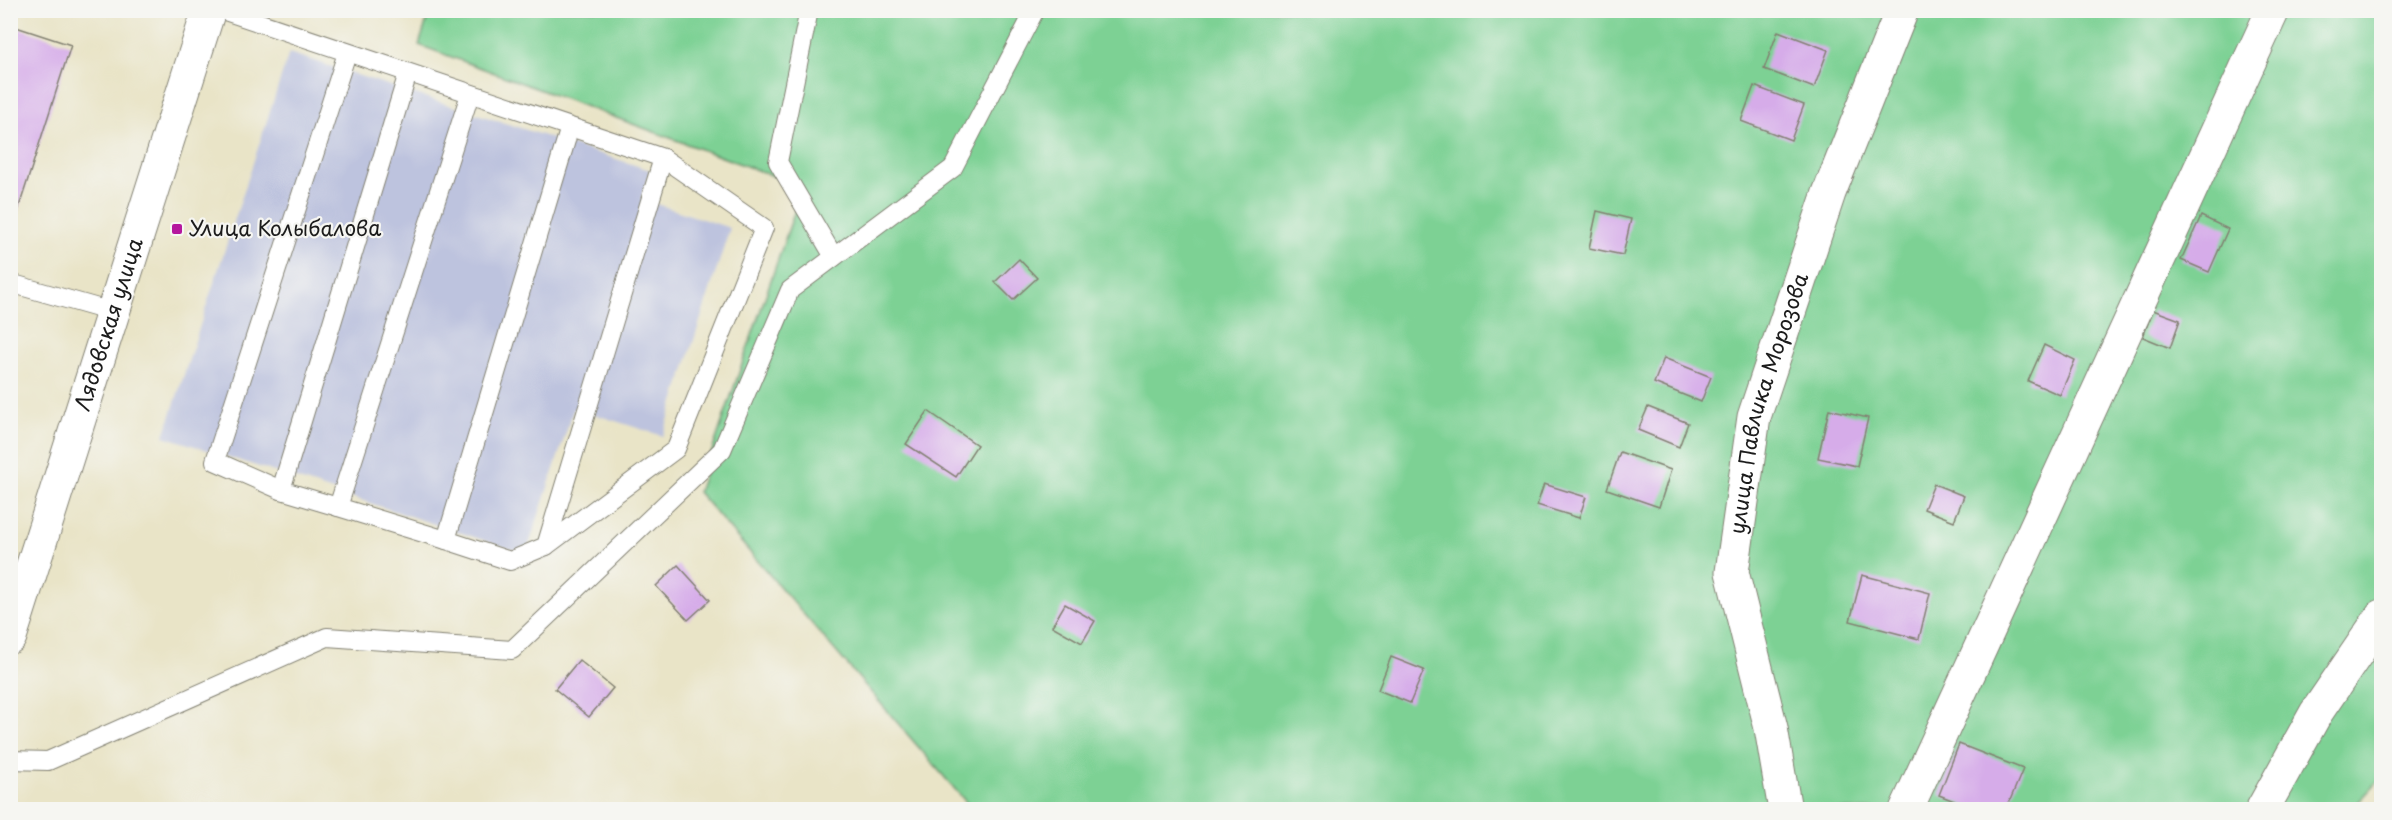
<svg xmlns="http://www.w3.org/2000/svg" width="2392" height="820" viewBox="0 0 2392 820" font-family="'Playpen Sans',sans-serif">
<style>
.industrial{fill:#bdc3de}
.green{fill:#7dd194;stroke:#4c7658;stroke-width:1.5}
.building{fill:#d6ace9}
.lines{fill:none;stroke-linecap:round;stroke-linejoin:round}
.service-casing{stroke:#828072;stroke-width:20}
.minor-casing{stroke:#828072;stroke-width:35}
.secondary-casing{stroke:#828072;stroke-width:35}
.service{stroke:#fff;stroke-width:18}
.minor{stroke:#fff;stroke-width:33}
.secondary{stroke:#fff;stroke-width:33}
.poi-dot{fill:#b5179e;stroke:#f6f6f2;stroke-width:2}
.labels{text-anchor:middle;stroke-width:4.5;stroke-linejoin:round;paint-order:stroke}
.poi-label{font-size:21px;fill:#1c1c1c;stroke:#f6f6f2;text-anchor:start}
.street-label{font-size:21px;fill:#1c1c1c;stroke:#f6f6f2}
</style>
<rect width="100%" height="100%" fill="#f6f6f2"/>
<filter id="ink" filterUnits="userSpaceOnUse"><feTurbulence type="fractalNoise" baseFrequency=".0167" numOctaves="2"/><feDisplacementMap in="SourceGraphic" scale="12" xChannelSelector="R" yChannelSelector="G"/><feConvolveMatrix kernelMatrix="1 2 1 2 8 2 1 2 1" color-interpolation-filters="sRGB"/></filter>
<filter id="wash" filterUnits="userSpaceOnUse"><feTurbulence type="fractalNoise" baseFrequency=".008" numOctaves="4" result="noise"/><feDisplacementMap in="SourceGraphic" scale="24" xChannelSelector="R" yChannelSelector="G"/><feGaussianBlur stdDeviation="1.35" result="paint"/><feColorMatrix in="noise" values="0 0 0 0 0 0 0 0 0 0 0 0 0 0 0 0 0 1.4 0 .05"/><feComposite in="paint" operator="in"/></filter>
<g filter="url(#wash)">
<rect width="100%" height="100%" fill="#e9e4c7"/>
<polygon class="industrial" points="289,53 650,170 641,199 730,228 663,436 574,408 526,554 164,436"/>
<polygon class="green" points="430,10 2381,11 2381,778 2351,810 972,809 698,492 803,187 419,45"/>
<g id="blocks">
<g class="building">
<polygon points="10,25 71,45 11,232 10,232"/>
<polygon points="1778,31 1828,50 1814,88 1764,69"/>
<polygon points="1754,86 1804,105 1791,140 1741,121"/>
<polygon points="1597,211 1631,219 1623,255 1589,248"/>
<polygon points="2201,216 2228,229 2209,272 2181,260"/>
<polygon points="1019,259 1037,278 1013,300 995,282"/>
<polygon points="2153,310 2180,320 2170,348 2143,337"/>
<polygon points="2044,345 2075,360 2060,395 2028,381"/>
<polygon points="1664,358 1711,377 1701,402 1654,383"/>
<polygon points="1648,407 1688,423 1679,447 1638,430"/>
<polygon points="1829,409 1868,418 1857,466 1818,458"/>
<polygon points="928,411 977,445 956,477 906,444"/>
<polygon points="1620,452 1671,470 1659,507 1607,489"/>
<polygon points="1544,484 1586,497 1579,518 1537,505"/>
<polygon points="1934,484 1964,496 1954,521 1924,509"/>
<polygon points="678,565 710,600 688,620 656,586"/>
<polygon points="1862,575 1930,593 1919,639 1850,621"/>
<polygon points="1065,604 1095,621 1082,643 1052,626"/>
<polygon points="1391,657 1424,670 1410,703 1378,690"/>
<polygon points="579,660 613,688 589,717 555,689"/>
<polygon points="1959,744 2023,769 2006,810 1977,810 1939,795"/>
</g>
</g>
</g>
<g filter="url(#ink)">
<use href="#blocks" fill-opacity="0" stroke="#828072" stroke-width="1.5"/>
<g class="lines">
<defs>
<g id="service">
<path d="M 222,10 C 369,60 516,109 663,158 L 546,546 L 510,561 L 446,540 L 570,127"/>
<polyline points="809,10 778,162 834,257"/>
<polyline points="10,283 112,312"/>
<polyline points="281,490 215,461 347,53"/>
<polyline points="338,507 281,490 408,73"/>
<polyline points="446,540 338,507 470,94"/>
<polyline points="546,546 676,449 764,228 663,158"/>
<polyline points="10,760 48,761 327,637 512,650 722,450 790,290 953,168 1035,10"/>
</g>
<g id="minor">
<path id="s1" d="M 1785,810 L 1771,728 L 1732,572 L 1754,417 L 1829,193 L 1902,10"/>
<polyline points="1906,810 2273,10"/>
<polyline points="2262,810 2316,713 2382,616"/>
</g>
<g id="secondary">
<path id="s2" d="M 10,637 L 209,10"/>
</g>
</defs>
<use href="#service" class="service-casing"/>
<use href="#minor" class="minor-casing"/>
<use href="#secondary" class="secondary-casing"/>
<use href="#service" class="service"/>
<use href="#minor" class="minor"/>
<use href="#secondary" class="secondary"/>
</g>
</g>
<rect class="poi-dot" x="171" y="223" width="12" height="12" rx="3"/>
<g class="labels">
<g class="poi-label">
<text x="189" y="236">Улица Колыбалова</text>
</g>
<g class="street-label">
<text dy="7" stroke="none"><textPath href="#s2" startOffset="328">Лядовская улица</textPath></text>
<text dy="7" stroke="none"><textPath href="#s1" startOffset="417">улица Павлика Морозова</textPath></text>
</g>
</g>
<rect width="2392" height="820" fill="none" stroke="#f6f6f2" stroke-width="36"/>
</svg>
